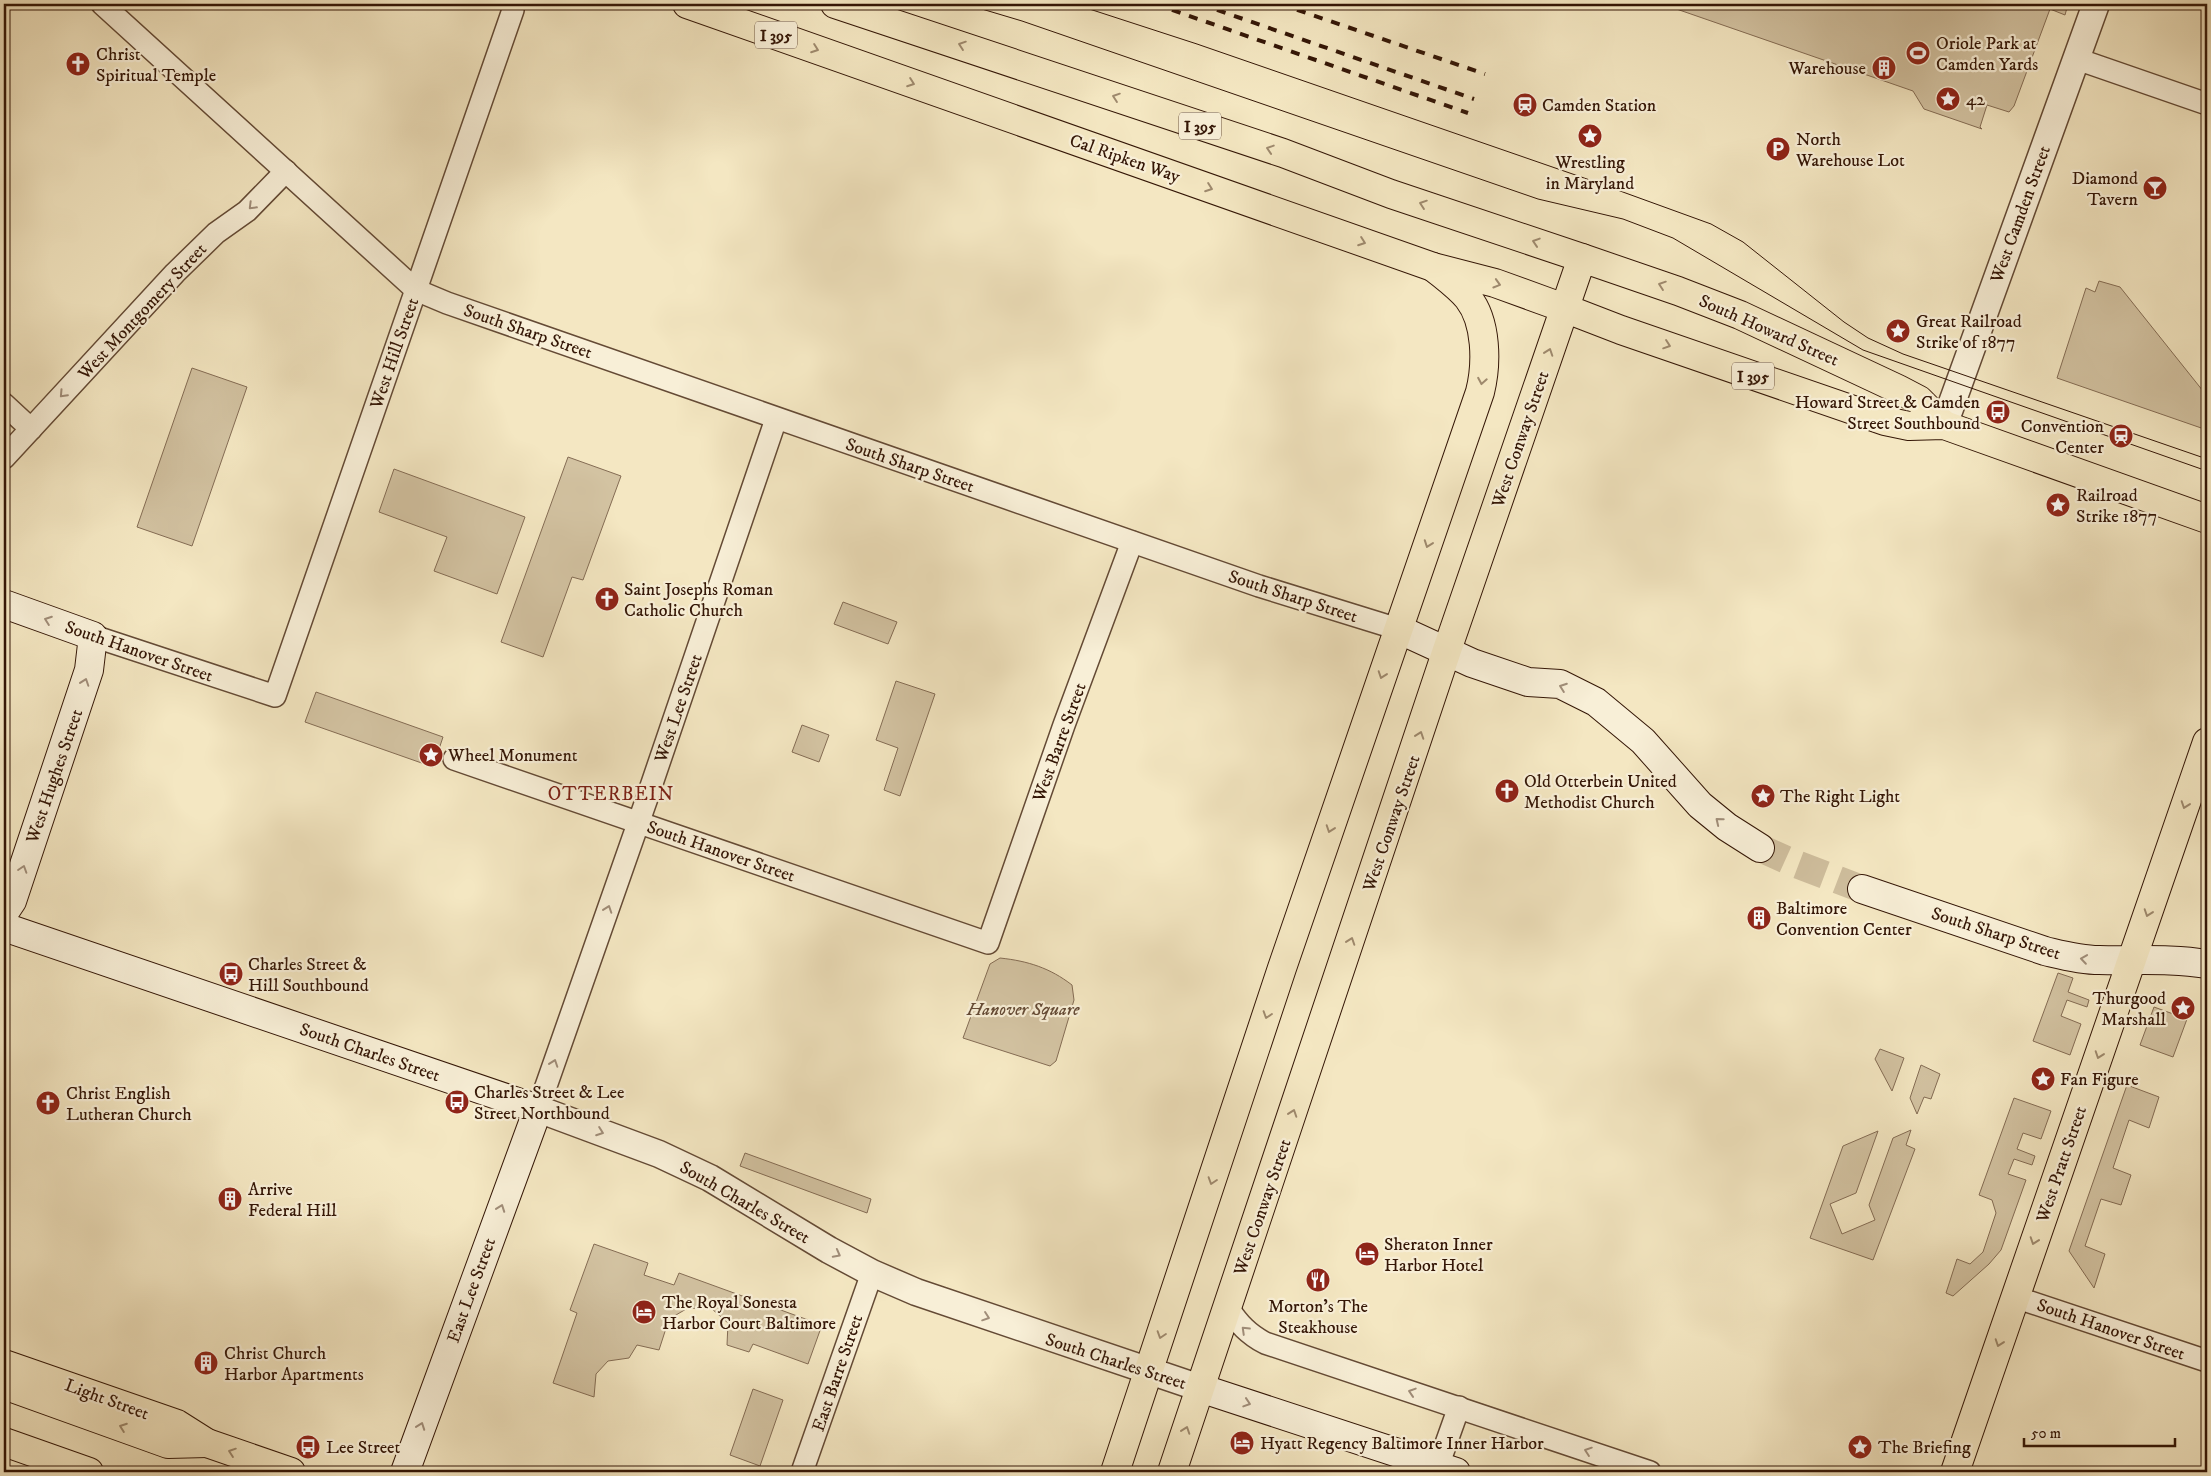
<svg xmlns="http://www.w3.org/2000/svg" width="2211" height="1476" viewBox="0 0 2211 1476" font-family="'IM FELL DW Pica',serif">
<style>
.green{fill:#d3c3a2;stroke:#846c54}
.lines{fill:none;stroke-linecap:round;stroke-linejoin:round}
.secondary-tunnel{stroke:#cebd9c;stroke-width:28;stroke-dasharray:28 14;stroke-linecap:butt}
.minor-casing{stroke:#644a35;stroke-width:24}
.tertiary-casing{stroke:#644a35;stroke-width:29}
.secondary-casing{stroke:#341606;stroke-width:30}
.primary-casing{stroke:#341606;stroke-width:30}
.motorway-casing{stroke:#341606;stroke-width:30}
.minor{stroke:#f8efd7;stroke-width:21}
.tertiary{stroke:#f8efd7;stroke-width:26}
.secondary{stroke:#f8efd7;stroke-width:28}
.primary{stroke:#f4e7c2;stroke-width:28}
.motorway{stroke:#f4e7c2;stroke-width:28}
.tram{stroke:#341606;stroke-width:1}
.rail{stroke:#341606;stroke-width:4;stroke-dasharray:9 9;stroke-linecap:butt}
.oneway{stroke:#9e896d}
.oneway2{stroke:#a08d79}
.labels{text-anchor:middle;stroke-width:4.5;stroke-linejoin:round;paint-order:stroke}
.shield{fill:#f8efd7;stroke:#6f5745;stroke-width:1}
.shield-label{font-size:16px;font-weight:bold;fill:#341606}
.poi-label{font-size:18px;fill:#341606;stroke:#f8efd7;text-anchor:start}
.street-label{font-size:18px;fill:#341606;stroke:#f8efd7}
.park-label{font-size:18px;font-style:italic;fill:#644a35;stroke:#f8efd7}
.neighbourhood-label{font-size:19px;letter-spacing:1px;fill:#7a1f14;stroke:#f8efd7}
</style>
<rect width="100%" height="100%" fill="#f4e7c2"/>
<filter id="stains"><feTurbulence type="fractalNoise" baseFrequency=".004" numOctaves="4"/><feColorMatrix values="0 0 0 0 .2 0 0 0 0 .09 0 0 0 0 .02 0 0 0 .5 -.17"/></filter>
<radialGradient id="worn" r=".72"><stop offset=".6" stop-color="#630" stop-opacity="0"/><stop offset="1" stop-color="#630" stop-opacity=".3"/></radialGradient>
<g class="green">
<polygon points="1662,4 2068,4 2065,15 2050,9 2014,106 2009,112 1987,105 1980,127 1982,129 1924,109 1913,91"/>
<polygon points="2099,281 2120,287 2207,396 2207,430 2057,378 2086,288 2095,292"/>
<polygon points="192,368 247,387 192,546 137,527"/>
<polygon points="568,457 621,476 583,580 572,577 543,657 501,642"/>
<polygon points="394,469 525,517 497,594 434,571 447,537 379,512"/>
<polygon points="843,602 897,622 888,644 834,624"/>
<polygon points="896,681 935,694 900,796 884,790 898,748 876,740"/>
<polygon points="316,692 443,737 433,767 305,722"/>
<polygon points="802,725 829,735 819,762 792,752"/>
<path d="M 1000,958 C 1028,961 1050,968 1072,985 L 1074,1000 L 1056,1061 L 1050,1066 L 963,1038 L 990,964 Z"/>
<polygon points="2058,973 2073,978 2068,992 2089,1000 2087,1007 2067,1000 2061,1016 2081,1024 2070,1055 2033,1041"/>
<polygon points="2154,1007 2187,1019 2173,1057 2140,1045"/>
<polygon points="1880,1049 1904,1058 1892,1091 1875,1059"/>
<polygon points="1921,1065 1940,1074 1931,1099 1924,1097 1917,1114 1910,1098"/>
<polygon points="2127,1085 2159,1097 2149,1128 2129,1120 2113,1168 2131,1175 2121,1205 2101,1199 2085,1246 2105,1254 2094,1288 2069,1251"/>
<polygon points="2014,1098 2051,1111 2041,1139 2023,1133 2017,1149 2035,1156 2032,1165 2014,1159 2008,1174 2026,1180 2001,1250 1989,1264 1953,1296 1946,1293 1957,1259 1970,1264 1983,1252 1996,1213 1992,1200 1979,1195"/>
<polygon points="1911,1130 1906,1145 1915,1149 1873,1260 1810,1238 1843,1146 1878,1131 1856,1193 1830,1204 1842,1234 1875,1220 1869,1205 1893,1138"/>
<polygon points="745,1153 871,1199 867,1213 740,1166"/>
<polygon points="594,1244 648,1263 644,1275 674,1285 679,1273 822,1325 808,1364 753,1344 749,1352 727,1345 728,1323 712,1309 688,1308 669,1319 659,1350 637,1345 629,1358 608,1361 596,1374 594,1397 553,1383 577,1313 570,1310"/>
<polygon points="753,1389 783,1400 760,1466 730,1455"/>
</g>
<g class="lines">
<polyline class="secondary-tunnel" points="1760,848 1791,862 1862,889"/>
<defs>
<g id="minor">
<polyline points="102,4 416,290 447,303 1259,586 1398,629"/>
<polyline points="2077,59 2207,104"/>
<polyline points="4,404 31,429"/>
<polyline points="4,458 175,273 216,233 247,211 286,171"/>
<polyline points="93,636 275,696 513,10"/>
<polyline points="454,759 988,943 1064,725 1132,542"/>
<polyline points="538,1109 646,801 776,419"/>
<polyline points="2015,1297 2207,1361"/>
<path d="M 1228,1308 C 1239,1324 1248,1334 1265,1343 L 1650,1472"/>
<polyline points="1438,1466 1459,1407"/>
<polyline points="802,1472 872,1273"/>
</g>
<g id="tertiary">
<polyline points="1944,425 2096,4"/>
<polyline points="538,1109 659,1154 710,1178 829,1250 872,1273 916,1292 1200,1388"/>
</g>
<g id="secondary">
<polyline points="4,604 93,636 89,670 12,901 4,913"/>
<polyline points="1398,629 1472,663 1528,682 1560,684 1596,702 1643,741 1700,805 1727,827 1760,848"/>
<path d="M 1862,889 L 2045,951 C 2062,955 2080,960 2099,960 C 2135,961 2171,958 2207,964"/>
<polyline points="4,927 538,1109 405,1472"/>
<polyline points="1200,1388 1456,1472"/>
</g>
<g id="primary">
<polyline points="1564,308 1621,330 1885,421 1909,426 1944,425 2207,519"/>
<polyline points="4,1364 177,1424 207,1443 291,1472"/>
<polyline points="4,1385 168,1444 207,1443"/>
<polyline points="4,1442 89,1472"/>
<path d="M 1115,1472 L 1282,968 L 1480,392 C 1487,364 1487,322 1468,298 C 1458,286 1445,277 1433,267"/>
<polyline points="1172,1472 1447,650 1582,258 1678,291 1740,315 1898,389 1919,400 1944,425"/>
<polyline points="1955,1472 2207,742"/>
</g>
<g id="motorway">
<polyline points="687,4 1433,267 1495,283 1564,308"/>
<polyline points="835,4 1283,153 1391,194 1582,258"/>
</g>
</defs>
<use href="#minor" class="minor-casing"/>
<use href="#tertiary" class="tertiary-casing"/>
<use href="#secondary" class="secondary-casing"/>
<use href="#primary" class="primary-casing"/>
<use href="#motorway" class="motorway-casing"/>
<use href="#minor" class="minor"/>
<use href="#tertiary" class="tertiary"/>
<use href="#secondary" class="secondary"/>
<use href="#primary" class="primary"/>
<use href="#motorway" class="motorway"/>
<g class="tram">
<polyline points="965,4 1022,21 1538,199 1623,219 1673,238 1863,350 2207,471"/>
<polyline points="1074,4 1197,44 1587,179 1711,224 1743,242 1844,322 1868,338 1903,354 2207,459"/>
</g>
<g class="rail">
<polyline points="1155,4 1468,113"/>
<polyline points="1200,4 1474,99"/>
<polyline points="1280,4 1485,74"/>
</g>
</g>
<defs><path id="oneway-chevron" d="M-2-3.5L2.5 0L-2 3.5" fill="none" stroke-width="1.6" stroke-linecap="round" stroke-linejoin="round" transform="scale(1.25)"/></defs>
<g class="oneway">
<use href="#oneway-chevron" transform="translate(962 45) rotate(-161)"/>
<use href="#oneway-chevron" transform="translate(815 49) rotate(20)"/>
<use href="#oneway-chevron" transform="translate(911 83) rotate(20)"/>
<use href="#oneway-chevron" transform="translate(1116 97) rotate(-161)"/>
<use href="#oneway-chevron" transform="translate(1270 149) rotate(-162)"/>
<use href="#oneway-chevron" transform="translate(1209 188) rotate(20)"/>
<use href="#oneway-chevron" transform="translate(1423 204) rotate(-161)"/>
<use href="#oneway-chevron" transform="translate(1362 242) rotate(20)"/>
<use href="#oneway-chevron" transform="translate(1536 242) rotate(-162)"/>
<use href="#oneway-chevron" transform="translate(1497 284) rotate(17)"/>
<use href="#oneway-chevron" transform="translate(1662 285) rotate(-161)"/>
<use href="#oneway-chevron" transform="translate(1667 345) rotate(19)"/>
<use href="#oneway-chevron" transform="translate(1549 352) rotate(-71)"/>
<use href="#oneway-chevron" transform="translate(1482 381) rotate(100)"/>
<use href="#oneway-chevron" transform="translate(1428 544) rotate(110)"/>
<use href="#oneway-chevron" transform="translate(1382 675) rotate(109)"/>
<use href="#oneway-chevron" transform="translate(1420 735) rotate(-71)"/>
<use href="#oneway-chevron" transform="translate(2185 805) rotate(109)"/>
<use href="#oneway-chevron" transform="translate(1330 829) rotate(109)"/>
<use href="#oneway-chevron" transform="translate(2148 913) rotate(109)"/>
<use href="#oneway-chevron" transform="translate(1351 941) rotate(-71)"/>
<use href="#oneway-chevron" transform="translate(1267 1015) rotate(108)"/>
<use href="#oneway-chevron" transform="translate(2099 1055) rotate(109)"/>
<use href="#oneway-chevron" transform="translate(1293 1113) rotate(-71)"/>
<use href="#oneway-chevron" transform="translate(1212 1181) rotate(108)"/>
<use href="#oneway-chevron" transform="translate(2034 1241) rotate(109)"/>
<use href="#oneway-chevron" transform="translate(1161 1335) rotate(108)"/>
<use href="#oneway-chevron" transform="translate(1999 1343) rotate(109)"/>
<use href="#oneway-chevron" transform="translate(123 1427) rotate(-160)"/>
<use href="#oneway-chevron" transform="translate(1186 1430) rotate(-71)"/>
<use href="#oneway-chevron" transform="translate(232 1452) rotate(-161)"/>
</g>
<g class="oneway2">
<use href="#oneway-chevron" transform="translate(252 206) rotate(135)"/>
<use href="#oneway-chevron" transform="translate(63 394) rotate(133)"/>
<use href="#oneway-chevron" transform="translate(48 620) rotate(-160)"/>
<use href="#oneway-chevron" transform="translate(85 682) rotate(-71)"/>
<use href="#oneway-chevron" transform="translate(1563 687) rotate(-160)"/>
<use href="#oneway-chevron" transform="translate(1719 821) rotate(-141)"/>
<use href="#oneway-chevron" transform="translate(23 869) rotate(-72)"/>
<use href="#oneway-chevron" transform="translate(608 909) rotate(-71)"/>
<use href="#oneway-chevron" transform="translate(2084 959) rotate(-172)"/>
<use href="#oneway-chevron" transform="translate(554 1063) rotate(-71)"/>
<use href="#oneway-chevron" transform="translate(600 1132) rotate(20)"/>
<use href="#oneway-chevron" transform="translate(501 1208) rotate(-70)"/>
<use href="#oneway-chevron" transform="translate(837 1254) rotate(28)"/>
<use href="#oneway-chevron" transform="translate(986 1317) rotate(19)"/>
<use href="#oneway-chevron" transform="translate(1245 1330) rotate(-136)"/>
<use href="#oneway-chevron" transform="translate(1412 1392) rotate(-162)"/>
<use href="#oneway-chevron" transform="translate(1247 1403) rotate(18)"/>
<use href="#oneway-chevron" transform="translate(421 1426) rotate(-70)"/>
<use href="#oneway-chevron" transform="translate(1588 1451) rotate(-161)"/>
</g>
<defs>
<symbol id="stadium-disc" viewBox="-11 -11 22 22"><circle r="9.5" fill="#8f2418" stroke="#f8efd7"/><path d="M0-5a6.5 5 0 1 0 0 10a6.5 5 0 1 0 0-10ZM-3.5-1.8h7v3.6h-7Z" fill="#fff"/></symbol>
<symbol id="church-disc" viewBox="-11 -11 22 22"><circle r="9.5" fill="#8f2418" stroke="#f8efd7"/><path d="M-1.2-6h2.4v3.5h3.3v2.4h-3.3V6h-2.4V-.1h-3.3v-2.4h3.3Z" fill="#fff"/></symbol>
<symbol id="building-disc" viewBox="-11 -11 22 22"><circle r="9.5" fill="#8f2418" stroke="#f8efd7"/><path d="M-4-6H4V6H1V3H-1V6H-4ZM-2.5-4.3h1.7v1.8h-1.7ZM.8-4.3h1.7v1.8H.8ZM-2.5-1h1.7V.8h-1.7ZM.8-1h1.7V.8H.8Z" fill="#fff"/></symbol>
<symbol id="sight-disc" viewBox="-11 -11 22 22"><circle r="9.5" fill="#8f2418" stroke="#f8efd7"/><path d="M0-6L1.8-2.2L6-1.7L2.9 1.2L3.7 5.4L0 3.3L-3.7 5.4L-2.9 1.2L-6-1.7L-1.8-2.2Z" fill="#fff"/></symbol>
<symbol id="station-disc" viewBox="-11 -11 22 22"><circle r="9.5" fill="#8f2418" stroke="#f8efd7"/><path d="M-3-6H3Q5-6 5-4V2Q5 4 3 4L4.5 6H3L1.5 4h-3L-3 6H-4.5L-3 4Q-5 4-5 2V-4Q-5-6-3-6ZM-3.5-4v3h7v-3ZM-3.5 1v1.5H-2V1ZM2 1v1.5H3.5V1Z" fill="#fff"/></symbol>
<symbol id="parking-disc" viewBox="-11 -11 22 22"><circle r="9.5" fill="#8f2418" stroke="#f8efd7"/><path d="M-3.5-5.5H1a3.5 3.5 0 0 1 0 7H-1V5.5H-3.5ZM-1-3.4V-.6H.8a1.4 1.4 0 0 0 0-2.8Z" fill="#fff"/></symbol>
<symbol id="bar-disc" viewBox="-11 -11 22 22"><circle r="9.5" fill="#8f2418" stroke="#f8efd7"/><path d="M-6-5H6L.8 .8V4.5H3.5V6h-7V4.5H-.8V.8Z" fill="#fff"/></symbol>
<symbol id="bus-disc" viewBox="-11 -11 22 22"><circle r="9.5" fill="#8f2418" stroke="#f8efd7"/><path d="M-5-6H5V4H4V6H2V4H-2V6H-4V4H-5ZM-3.5-4V0h7V-4ZM-3.5 1.2v1.5H-2V1.2ZM2 1.2v1.5H3.5V1.2Z" fill="#fff"/></symbol>
<symbol id="hotel-disc" viewBox="-11 -11 22 22"><circle r="9.5" fill="#8f2418" stroke="#f8efd7"/><path d="M-6-4.5h1.5V1H6V5H4.5V3h-9V5H-6ZM-4 0a1.8 1.8 0 1 1 3.6 0ZM.5 0V-2.5h3Q6-2.5 6 0Z" fill="#fff"/></symbol>
<symbol id="restaurant-disc" viewBox="-11 -11 22 22"><circle r="9.5" fill="#8f2418" stroke="#f8efd7"/><path d="M-5-6h1v4h1v-4h1v4h1v-4h1v5L-1.5 .5V6h-2V.5L-5-1ZM5-6V6H3V1.5H1.5Q1.5-4 5-6Z" fill="#fff"/></symbol>
</defs>
<g fill-rule="evenodd">
<use href="#stadium-disc" x="1904" y="39" width="28" height="28"/>
<use href="#church-disc" x="64" y="50" width="28" height="28"/>
<use href="#building-disc" x="1870" y="54" width="28" height="28"/>
<use href="#sight-disc" x="1934" y="85" width="28" height="28"/>
<use href="#station-disc" x="1511" y="91" width="28" height="28"/>
<use href="#sight-disc" x="1576" y="122" width="28" height="28"/>
<use href="#parking-disc" x="1764" y="135" width="28" height="28"/>
<use href="#bar-disc" x="2141" y="174" width="28" height="28"/>
<use href="#sight-disc" x="1884" y="317" width="28" height="28"/>
<use href="#bus-disc" x="1984" y="398" width="28" height="28"/>
<use href="#station-disc" x="2107" y="422" width="28" height="28"/>
<use href="#sight-disc" x="2044" y="491" width="28" height="28"/>
<use href="#church-disc" x="593" y="585" width="28" height="28"/>
<use href="#sight-disc" x="417" y="741" width="28" height="28"/>
<use href="#church-disc" x="1493" y="777" width="28" height="28"/>
<use href="#sight-disc" x="1749" y="782" width="28" height="28"/>
<use href="#building-disc" x="1745" y="904" width="28" height="28"/>
<use href="#bus-disc" x="217" y="960" width="28" height="28"/>
<use href="#sight-disc" x="2169" y="994" width="28" height="28"/>
<use href="#sight-disc" x="2029" y="1065" width="28" height="28"/>
<use href="#bus-disc" x="443" y="1088" width="28" height="28"/>
<use href="#church-disc" x="34" y="1089" width="28" height="28"/>
<use href="#building-disc" x="216" y="1185" width="28" height="28"/>
<use href="#hotel-disc" x="1353" y="1240" width="28" height="28"/>
<use href="#restaurant-disc" x="1304" y="1266" width="28" height="28"/>
<use href="#hotel-disc" x="630" y="1298" width="28" height="28"/>
<use href="#building-disc" x="192" y="1349" width="28" height="28"/>
<use href="#hotel-disc" x="1228" y="1429" width="28" height="28"/>
<use href="#bus-disc" x="294" y="1433" width="28" height="28"/>
<use href="#sight-disc" x="1846" y="1433" width="28" height="28"/>
</g>
<g class="labels">
<g class="shield">
<rect x="755" y="21.5" width="42" height="27" rx="4"/>
<rect x="1179" y="112.5" width="42" height="27" rx="4"/>
<rect x="1732" y="362.5" width="42" height="27" rx="4"/>
</g>
<g class="shield-label">
<text x="776" y="41">I 395</text>
<text x="1200" y="132">I 395</text>
<text x="1753" y="382">I 395</text>
</g>
<g class="poi-label">
<text x="1936" y="49">Oriole Park at<tspan x="1936" dy="21">Camden Yards</tspan></text>
<text x="96" y="60">Christ<tspan x="96" dy="21">Spiritual Temple</tspan></text>
<text x="1866" y="74" text-anchor="end">Warehouse</text>
<text x="1966" y="105">42</text>
<text x="1542" y="111">Camden Station</text>
<text x="1796" y="145">North<tspan x="1796" dy="21">Warehouse Lot</tspan></text>
<text x="1590" y="168" text-anchor="middle">Wrestling<tspan x="1590" dy="21">in Maryland</tspan></text>
<text x="2138" y="184" text-anchor="end">Diamond<tspan x="2138" dy="21">Tavern</tspan></text>
<text x="1916" y="327">Great Railroad<tspan x="1916" dy="21">Strike of 1877</tspan></text>
<text x="1980" y="408" text-anchor="end">Howard Street &amp; Camden<tspan x="1980" dy="21">Street Southbound</tspan></text>
<text x="2104" y="432" text-anchor="end">Convention<tspan x="2104" dy="21">Center</tspan></text>
<text x="2076" y="501">Railroad<tspan x="2076" dy="21">Strike 1877</tspan></text>
<text x="624" y="595">Saint Josephs Roman<tspan x="624" dy="21">Catholic Church</tspan></text>
<text x="448" y="761">Wheel Monument</text>
<text x="1524" y="787">Old Otterbein United<tspan x="1524" dy="21">Methodist Church</tspan></text>
<text x="1780" y="802">The Right Light</text>
<text x="1776" y="914">Baltimore<tspan x="1776" dy="21">Convention Center</tspan></text>
<text x="248" y="970">Charles Street &amp;<tspan x="248" dy="21">Hill Southbound</tspan></text>
<text x="2166" y="1004" text-anchor="end">Thurgood<tspan x="2166" dy="21">Marshall</tspan></text>
<text x="2060" y="1085">Fan Figure</text>
<text x="474" y="1098">Charles Street &amp; Lee<tspan x="474" dy="21">Street Northbound</tspan></text>
<text x="66" y="1099">Christ English<tspan x="66" dy="21">Lutheran Church</tspan></text>
<text x="248" y="1195">Arrive<tspan x="248" dy="21">Federal Hill</tspan></text>
<text x="1384" y="1250">Sheraton Inner<tspan x="1384" dy="21">Harbor Hotel</tspan></text>
<text x="662" y="1308">The Royal Sonesta<tspan x="662" dy="21">Harbor Court Baltimore</tspan></text>
<text x="1318" y="1312" text-anchor="middle">Morton's The<tspan x="1318" dy="21">Steakhouse</tspan></text>
<text x="224" y="1359">Christ Church<tspan x="224" dy="21">Harbor Apartments</tspan></text>
<text x="1260" y="1449">Hyatt Regency Baltimore Inner Harbor</text>
<text x="326" y="1453">Lee Street</text>
<text x="1878" y="1453">The Briefing</text>
</g>
<g class="street-label">
<text transform="translate(1125 158) rotate(19)" y="6">Cal Ripken Way</text>
<text transform="translate(2020 214) rotate(-70)" y="6">West Camden Street</text>
<text transform="translate(142 311) rotate(-47)" y="6">West Montgomery Street</text>
<text transform="translate(1769 330) rotate(24)" y="6">South Howard Street</text>
<text transform="translate(528 331) rotate(19)" y="6">South Sharp Street</text>
<text transform="translate(394 353) rotate(-71)" y="6">West Hill Street</text>
<text transform="translate(1520 439) rotate(-71)" y="6">West Conway Street</text>
<text transform="translate(910 465) rotate(19)" y="6">South Sharp Street</text>
<text transform="translate(1293 596) rotate(18)" y="6">South Sharp Street</text>
<text transform="translate(139 651) rotate(19)" y="6">South Hanover Street</text>
<text transform="translate(678 708) rotate(-71)" y="6">West Lee Street</text>
<text transform="translate(1059 742) rotate(-70)" y="6">West Barre Street</text>
<text transform="translate(54 776) rotate(-71)" y="6">West Hughes Street</text>
<text transform="translate(1391 823) rotate(-71)" y="6">West Conway Street</text>
<text transform="translate(721 851) rotate(19)" y="6">South Hanover Street</text>
<text transform="translate(1996 933) rotate(18)" y="6">South Sharp Street</text>
<text transform="translate(370 1052) rotate(19)" y="6">South Charles Street</text>
<text transform="translate(2061 1164) rotate(-71)" y="6">West Pratt Street</text>
<text transform="translate(745 1202) rotate(30)" y="6">South Charles Street</text>
<text transform="translate(1262 1207) rotate(-71)" y="6">West Conway Street</text>
<text transform="translate(471 1290) rotate(-70)" y="6">East Lee Street</text>
<text transform="translate(2111 1329) rotate(19)" y="6">South Hanover Street</text>
<text transform="translate(1116 1361) rotate(18)" y="6">South Charles Street</text>
<text transform="translate(837 1373) rotate(-71)" y="6">East Barre Street</text>
<text transform="translate(107 1399) rotate(20)" y="6">Light Street</text>
</g>
<g class="park-label">
<text x="1023" y="1015">Hanover Square</text>
</g>
<g class="neighbourhood-label">
<text x="611" y="800">OTTERBEIN</text>
</g>
</g>
<rect width="2211" height="1476" fill="none" stroke="#f4e7c2" stroke-width="20"/>
<rect x="5" y="5" width="2201" height="1466" fill="none" stroke="#341606" stroke-width="2.5"/>
<rect x="10" y="10" width="2191" height="1456" fill="none" stroke="#341606"/>
<path d="M2024 1438v8h151v-8" fill="none" stroke="#341606" stroke-width="2.5"/>
<text x="2031" y="1438" font-size="15" fill="#341606" stroke="#f8efd7" stroke-width="4" paint-order="stroke">50 m</text>
<rect width="100%" height="100%" filter="url(#stains)"/>
<rect width="100%" height="100%" fill="url(#worn)"/>
</svg>
